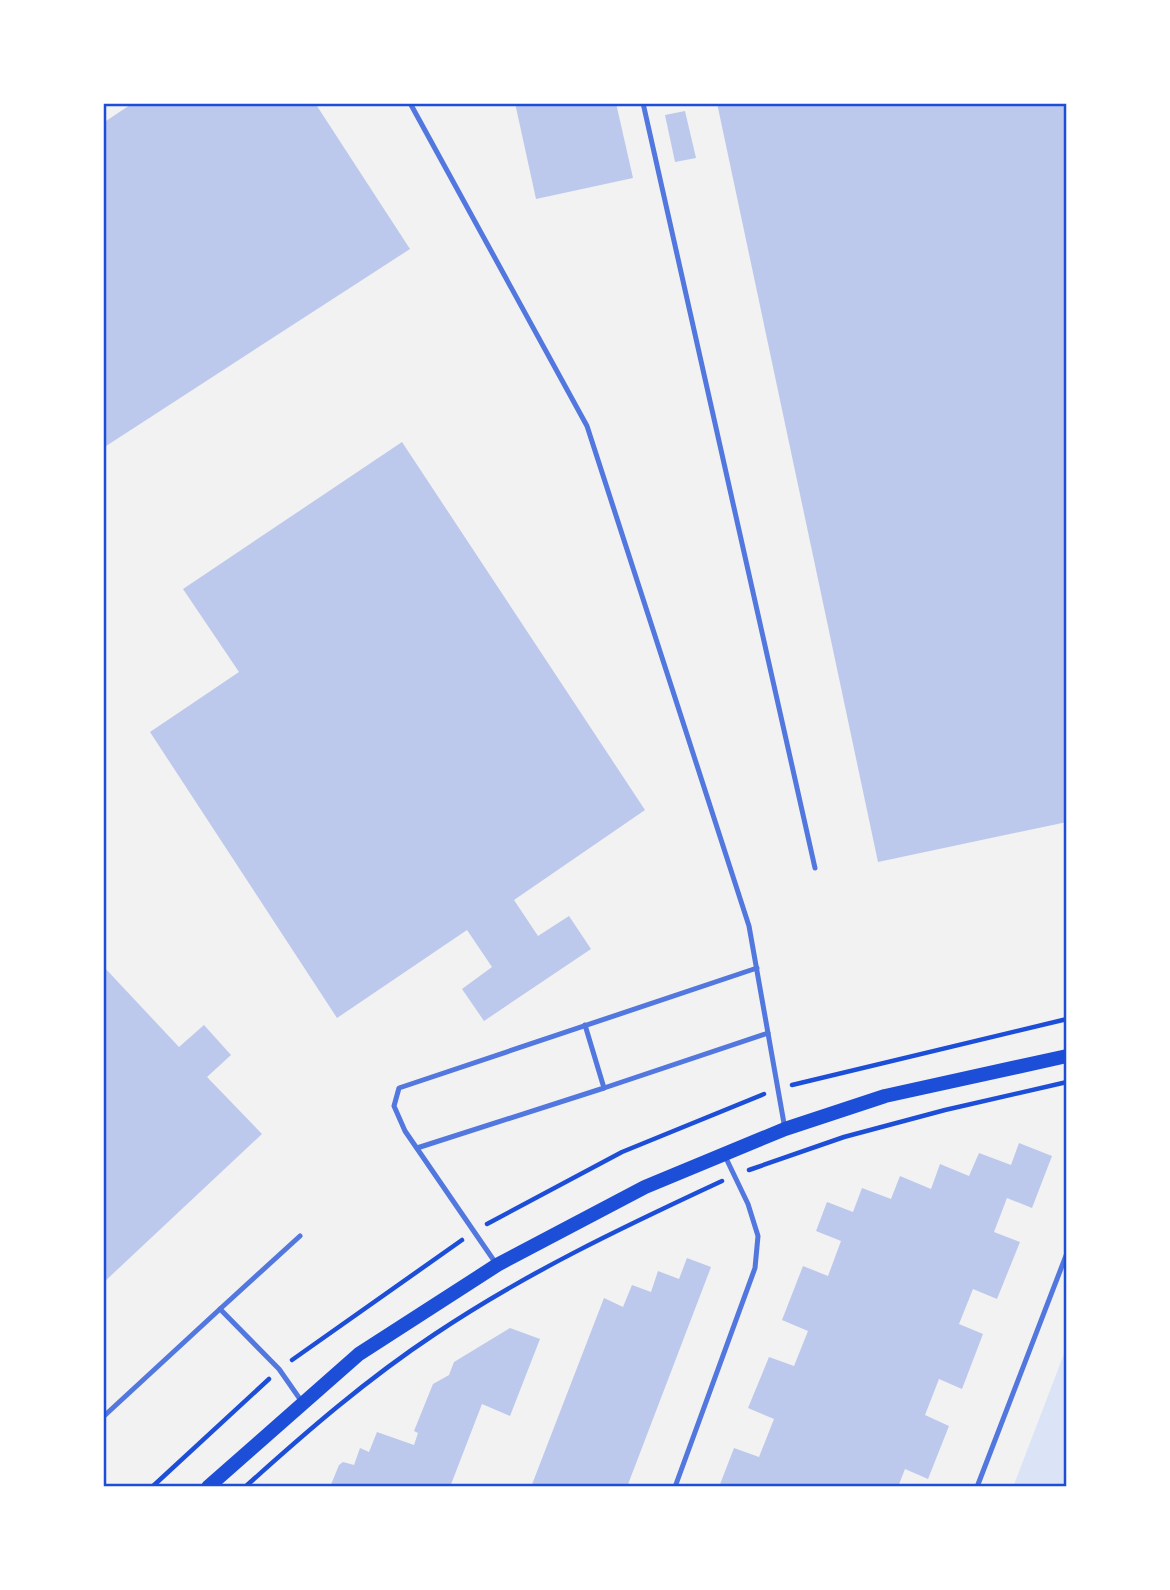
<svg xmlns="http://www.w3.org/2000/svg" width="1170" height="1590" viewBox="0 0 1170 1590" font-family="Figtree,sans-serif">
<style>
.green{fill:#dbe4f7}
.building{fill:#bdc9ec}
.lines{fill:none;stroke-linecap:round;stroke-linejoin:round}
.path{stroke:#1d4ed8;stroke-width:4.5}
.service{stroke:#5277de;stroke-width:5}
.secondary{stroke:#1d4ed8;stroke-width:14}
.neatline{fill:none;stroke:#1d4ed8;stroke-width:2.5}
</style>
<rect width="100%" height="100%" fill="#f2f2f2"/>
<polygon class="green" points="1067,1346 1067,1487 1013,1487"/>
<g class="building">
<polygon points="133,103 315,103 410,249 103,448 103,123"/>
<polygon points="515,103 616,103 633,178 536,199"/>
<polygon points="717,103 1067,103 1067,822 878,862"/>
<polygon points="685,111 696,158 675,162 665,115"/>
<polygon points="402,442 645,810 514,900 538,936 569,916 591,949 484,1021 462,989 492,967 467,930 337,1018 150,732 239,672 183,589"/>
<polygon points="103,966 179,1047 204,1025 231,1055 207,1077 262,1134 103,1283"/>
<polygon points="1019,1143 1052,1156 1032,1208 1007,1198 994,1232 1020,1242 997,1299 973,1289 959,1324 983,1334 962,1389 939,1379 925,1415 949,1426 928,1479 905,1469 898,1487 719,1487 734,1448 759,1457 774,1419 748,1408 769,1357 794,1366 808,1331 782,1320 803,1266 828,1276 841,1241 816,1231 827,1202 853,1212 862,1188 891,1199 900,1176 931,1189 940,1164 969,1176 979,1153 1011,1165"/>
<polygon points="687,1258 711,1267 627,1487 531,1487 604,1298 623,1307 632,1285 651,1292 658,1271 679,1279"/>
<polygon points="510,1328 540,1339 510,1416 482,1404 450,1487 330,1487 339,1465 343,1462 354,1465 360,1448 369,1452 377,1432 414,1445 418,1433 414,1431 433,1384 449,1375 454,1362"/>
</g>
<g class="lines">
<g class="path">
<polyline points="792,1085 1067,1019"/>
<polyline points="749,1170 844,1137 945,1110 1067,1082"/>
<polyline points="487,1224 622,1152 764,1094"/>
<polyline points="292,1360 462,1240"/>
<polyline points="152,1487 269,1379"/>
<path d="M 245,1487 C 306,1432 367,1379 435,1334 C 526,1273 623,1227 722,1181"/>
</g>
<g class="service">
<polyline points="410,103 587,426 749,926 785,1129"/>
<polyline points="643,103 815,868"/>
<polyline points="604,1088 768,1033"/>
<polyline points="417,1148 604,1088 585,1025"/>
<polyline points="497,1265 405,1131 394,1106 399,1088 757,968"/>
<polyline points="220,1309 300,1236"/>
<polyline points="103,1417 220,1309 279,1369 302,1402"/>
<polyline points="675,1487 755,1268 758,1236 748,1204 724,1154"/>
<polyline points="977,1487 1067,1253"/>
</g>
<polyline class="secondary" points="208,1487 359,1354 497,1265 645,1187 785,1129 885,1096 1067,1056"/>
</g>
<rect width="1170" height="1590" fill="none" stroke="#ffffff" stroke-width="210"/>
<rect x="105" y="105" width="960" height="1380" class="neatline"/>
</svg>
